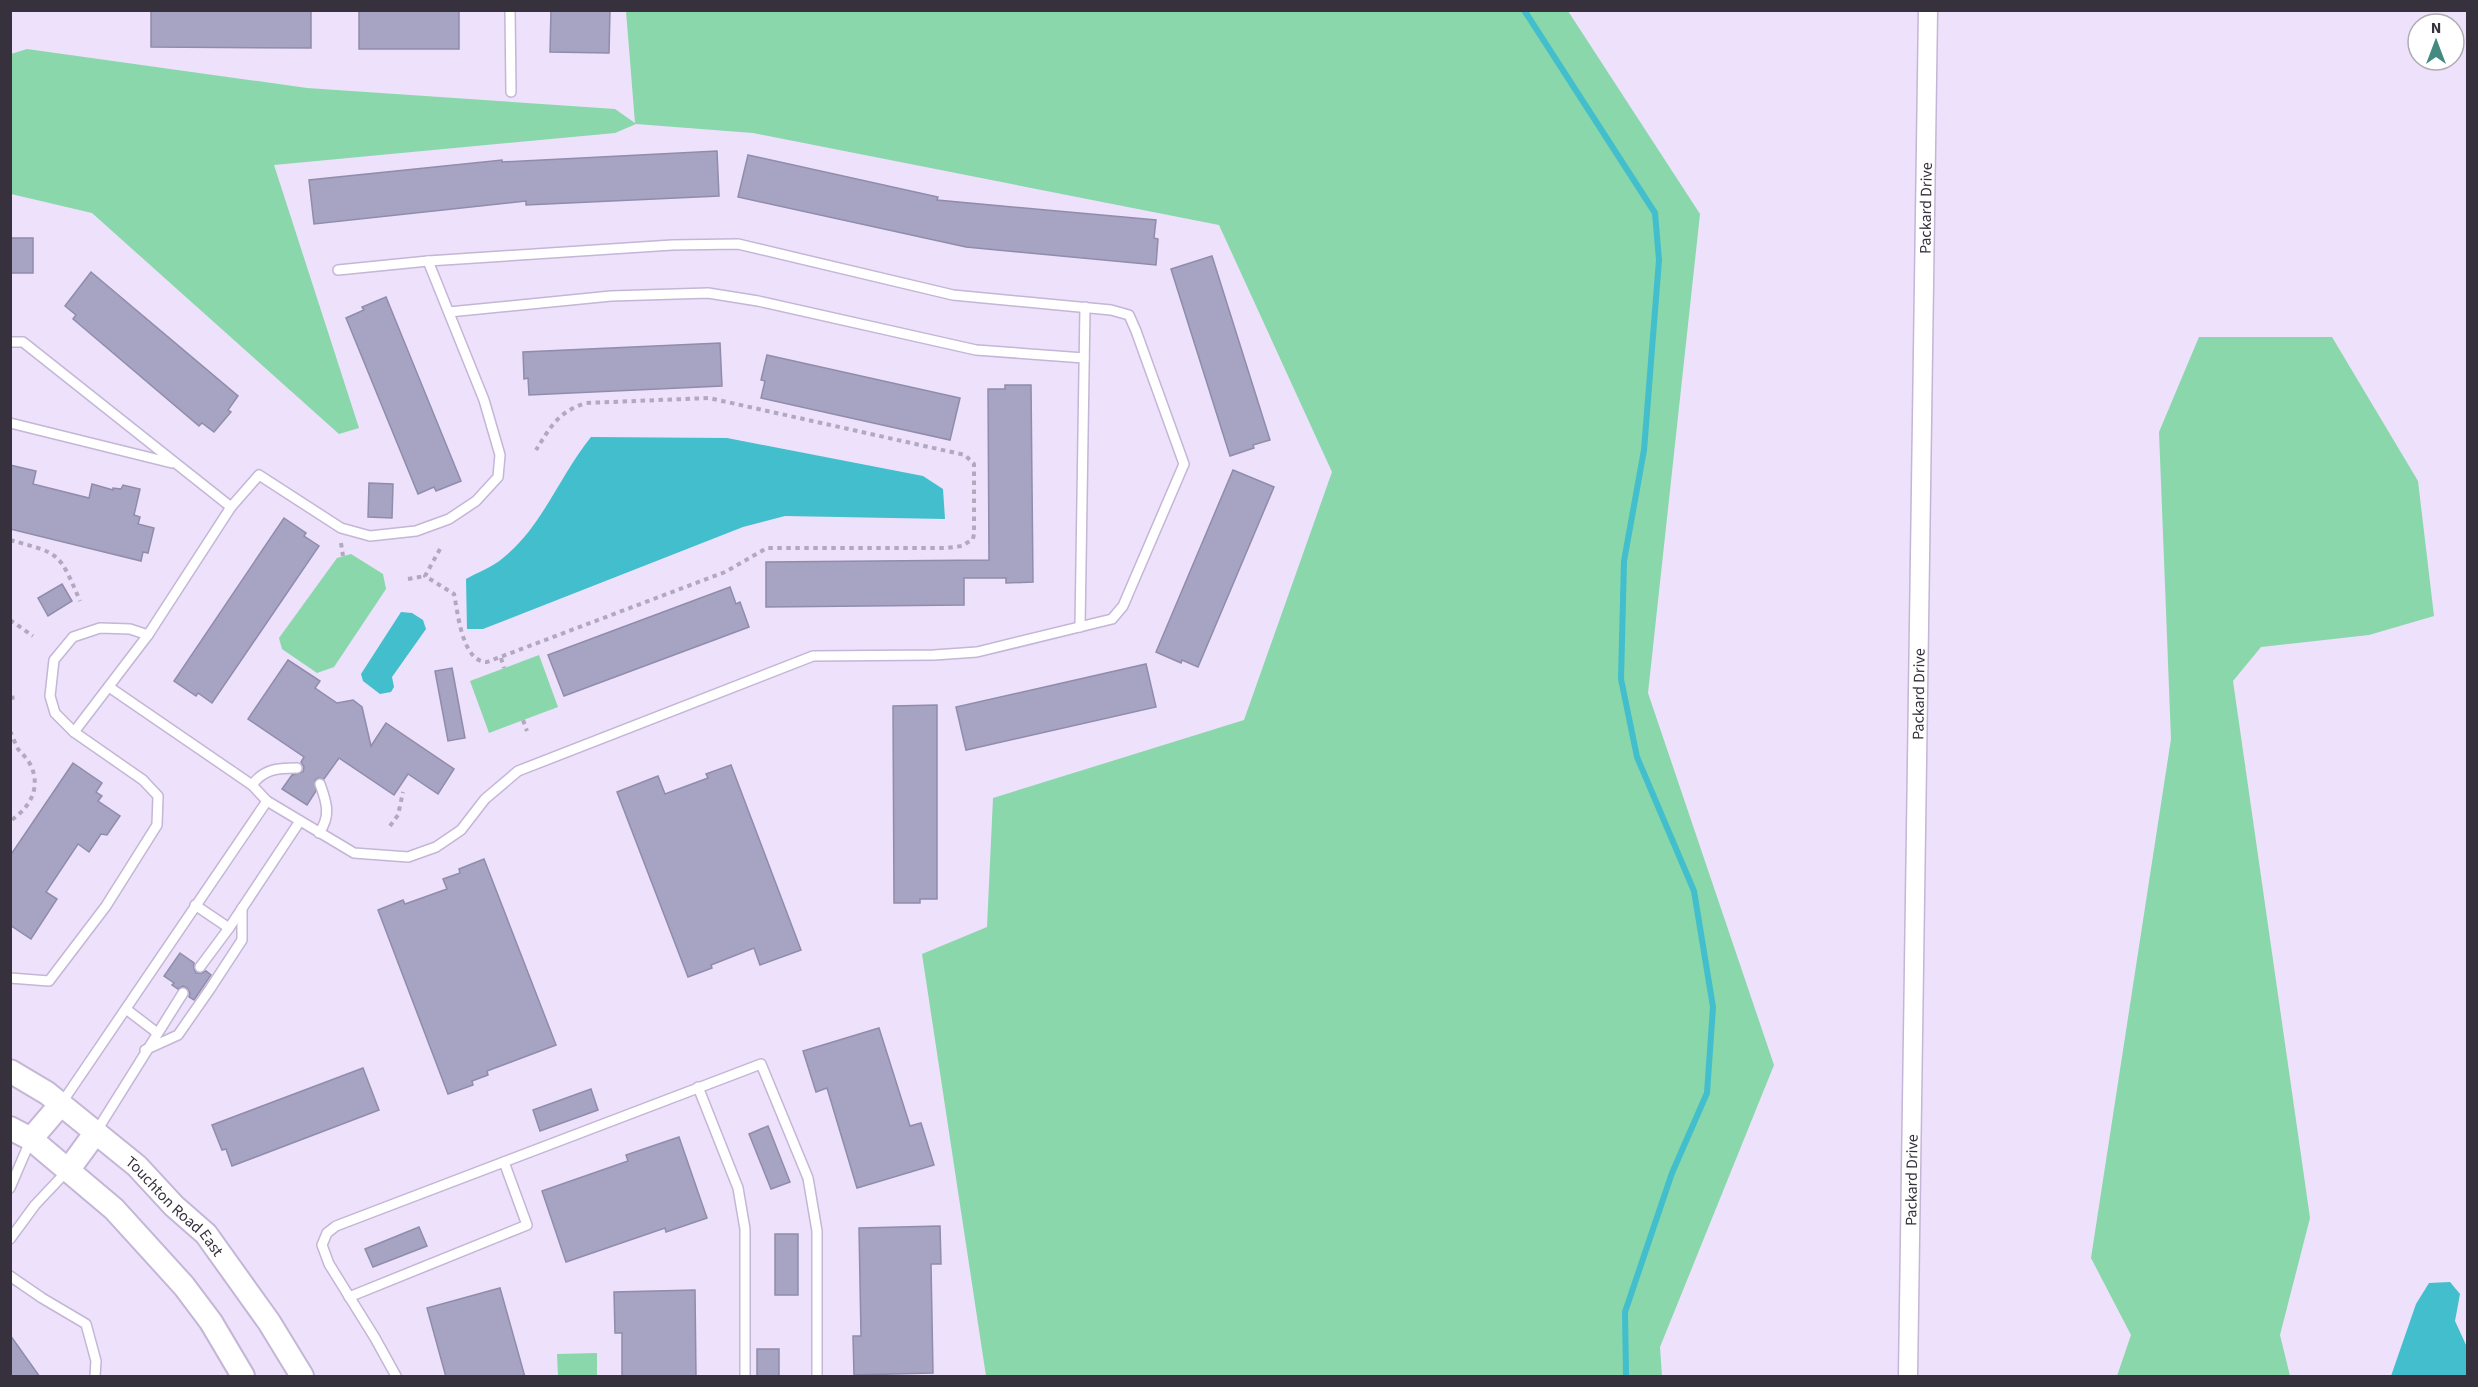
<svg xmlns="http://www.w3.org/2000/svg" width="2478" height="1387" viewBox="0 0 2478 1387" font-family="'Source Sans 3',sans-serif">
<style>
.green{fill:#89d7ab}
.water{fill:#42becc}
.lines{fill:none;stroke-linecap:round;stroke-linejoin:round}
.stream{stroke:#42becc;stroke-width:6}
.building{fill:#a7a3c3;stroke:#908cab;stroke-width:1.5}
.service-casing{stroke:#c4b6d6;stroke-width:12}
.minor-casing{stroke:#c4b6d6;stroke-width:21}
.tertiary-casing{stroke:#c4b6d6;stroke-width:26}
.path{stroke:#b3a9bf;stroke-width:4;stroke-dasharray:4.5 4.5;stroke-linecap:butt}
.service{stroke:#fff;stroke-width:9}
.minor{stroke:#fff;stroke-width:18}
.tertiary{stroke:#fff;stroke-width:22}
.labels{text-anchor:middle;stroke-width:4.5;stroke-linejoin:round;paint-order:stroke}
.street-label{font-size:16px;fill:#36313d;stroke:#fff}
</style>
<rect width="100%" height="100%" fill="#ede1fb"/>
<g class="green">
<polygon points="626,11 1568,11 1700,214 1648,693 1774,1065 1660,1347 1662,1376 986,1376 922,954 987,927 993,798 1244,720 1332,472 1219,225 753,133 636,124 615,133 274,165 359,428 339,434 92,213 11,194 11,54 27,49 307,88 615,109 635,123"/>
<polygon points="2199,337 2332,337 2418,481 2434,616 2369,635 2261,647 2233,681 2310,1218 2280,1335 2290,1376 2117,1376 2131,1335 2091,1258 2171,739 2159,432"/>
<polygon points="351,554 383,574 386,589 334,667 317,673 282,649 279,638 337,558"/>
<polygon points="539,655 558,707 489,733 470,681"/>
<polygon points="597,1353 597,1376 558,1376 557,1354"/>
</g>
<g class="water">
<path d="M 591,437 L 727,438 L 923,476 L 943,489 L 945,519 L 785,516 L 743,527 L 483,629 L 467,629 L 466,579 C 478,572 493,567 503,558 C 542,527 560,475 591,437 Z"/>
<polygon points="401,612 412,613 423,620 426,629 392,677 394,687 391,692 380,694 363,681 361,674"/>
<polygon points="2450,1282 2460,1294 2455,1321 2467,1347 2467,1376 2391,1376 2416,1304 2429,1283"/>
</g>
<g class="lines">
<polyline class="stream" points="1524,10 1655,213 1659,260 1644,450 1624,561 1621,679 1637,757 1694,891 1713,1007 1707,1093 1672,1173 1625,1312 1626,1376"/>
</g>
<g class="building">
<polygon points="151,10 311,10 311,48 151,47"/>
<rect x="359" y="10" width="100" height="39"/>
<polygon points="551,10 610,10 609,53 550,52"/>
<polygon points="717,151 719,196 526,205 526,201 314,224 309,180 502,160 502,162"/>
<polygon points="748,155 938,197 937,200 1156,220 1154,238 1158,239 1156,265 966,247 738,197"/>
<rect x="10" y="238" width="23" height="35"/>
<polygon points="1212,256 1270,440 1253,445 1254,448 1230,456 1171,269"/>
<polygon points="91,272 238,396 228,410 231,412 214,432 202,423 199,426 73,319 76,315 65,306"/>
<polygon points="386,297 461,481 436,491 434,487 418,494 346,318 364,310 362,307"/>
<polygon points="720,343 722,386 529,395 528,378 524,379 523,352"/>
<polygon points="767,355 960,398 950,440 761,398 765,381 761,380"/>
<polygon points="1005,385 1031,385 1033,582 1006,583 1006,578 964,578 964,605 766,607 766,562 989,560 988,389 1005,389"/>
<polygon points="10,465 36,471 33,484 89,498 92,484 113,490 113,488 121,489 123,485 140,489 134,515 140,517 138,524 154,528 148,553 143,552 141,561 10,529"/>
<polygon points="1233,470 1274,487 1198,667 1182,660 1181,663 1156,652"/>
<polygon points="369,483 393,484 392,518 368,517"/>
<polygon points="284,518 306,533 304,536 319,546 212,703 198,693 196,696 174,681"/>
<polygon points="62,584 72,601 48,616 38,598"/>
<polygon points="730,587 736,604 740,602 749,627 564,696 548,655"/>
<polygon points="288,660 320,681 315,688 337,703 353,700 362,707 371,746 386,723 454,769 438,794 408,774 394,795 339,758 324,779 318,778 315,780 316,791 307,805 282,789 292,775 303,772 304,767 301,762 304,757 248,719"/>
<polygon points="1146,664 1156,707 966,750 956,707"/>
<polygon points="452,668 465,738 448,741 435,671"/>
<polygon points="937,705 937,899 920,899 920,903 894,903 893,706"/>
<polygon points="73,763 102,783 96,792 102,796 98,801 120,816 107,835 101,834 89,852 78,844 46,892 57,899 31,939 10,925 10,856"/>
<polygon points="731,765 801,950 760,965 754,948 711,965 712,968 688,977 617,792 658,776 665,794 708,778 706,774"/>
<polygon points="484,859 556,1045 487,1071 488,1075 472,1081 473,1085 448,1094 378,910 403,900 405,904 447,889 443,879 460,873 459,869"/>
<polygon points="180,953 194,963 194,969 196,973 202,973 206,971 211,975 194,1000 189,997 190,993 187,988 183,986 178,989 172,985 174,983 164,976"/>
<polygon points="879,1028 910,1126 921,1123 934,1165 857,1188 827,1088 816,1092 803,1051"/>
<polygon points="363,1068 379,1110 232,1166 226,1149 222,1150 212,1125"/>
<polygon points="591,1089 598,1110 540,1131 533,1110"/>
<polygon points="768,1126 790,1182 771,1189 749,1134"/>
<polygon points="679,1137 707,1218 666,1232 665,1228 566,1262 542,1191 628,1161 626,1155"/>
<polygon points="940,1226 941,1264 931,1264 933,1373 854,1375 853,1336 861,1336 859,1228"/>
<polygon points="419,1227 427,1246 373,1267 365,1249"/>
<rect x="775" y="1234" width="23" height="61"/>
<polygon points="500,1288 525,1377 446,1377 427,1308"/>
<polygon points="695,1290 696,1377 622,1377 622,1333 615,1333 614,1292"/>
<polygon points="10,1335 40,1377 10,1377"/>
<rect x="757" y="1349" width="22" height="28"/>
</g>
<g class="lines">
<defs>
<g id="service">
<polyline points="510,10 511,92"/>
<polyline points="449,312 611,296 708,293 758,301 976,350 1084,358"/>
<polyline points="10,342 23,342 231,507"/>
<polyline points="10,423 172,463"/>
<polyline points="1080,627 1085,307"/>
<polyline points="109,687 252,785 267,801 354,853 408,857 436,847 461,830 485,799 518,771 813,656 934,655 977,652 1112,619 1123,606 1184,464 1136,331 1129,315 1111,310 953,295 738,244 672,245 428,261 338,270"/>
<polyline points="74,732 148,635"/>
<path d="M 252,785 C 264,769 277,768 297,768"/>
<path d="M 319,833 C 331,816 327,803 320,784"/>
<polyline points="195,905 229,928"/>
<polyline points="200,967 229,928 300,821"/>
<polyline points="10,978 49,981 106,906 157,825 158,796 143,780 74,732 55,713 50,696 54,660 73,637 100,628 130,629 148,635 231,507 259,475 341,528 370,536 416,531 449,519 476,501 498,477 500,455 484,400 428,261"/>
<polyline points="126,1009 156,1032"/>
<polyline points="145,1050 178,1035 210,989 242,940 242,908"/>
<polyline points="698,1087 738,1188 745,1229 745,1376"/>
<polyline points="61,1104 267,801"/>
<polyline points="96,1132 183,993"/>
<polyline points="10,1188 31,1139"/>
<polyline points="10,1239 35,1205 68,1170"/>
<polyline points="10,1276 42,1298 86,1324 96,1361 95,1376"/>
<polyline points="349,1297 527,1225 504,1162"/>
<polyline points="396,1376 375,1338 329,1264 322,1245 327,1233 336,1226 761,1064 808,1178 817,1231 817,1376"/>
</g>
<g id="minor">
<path id="s1" d="M 1908,1376 L 1928,10"/>
</g>
<g id="tertiary">
<path id="s2" d="M 10,1071 L 47,1093 L 137,1166 L 174,1206 L 206,1234 L 269,1322 L 302,1376"/>
<polyline points="10,1128 31,1139 114,1209 184,1286 211,1322 243,1376"/>
<polyline points="31,1139 61,1104"/>
<polyline points="69,1169 96,1132"/>
</g>
</defs>
<use href="#service" class="service-casing"/>
<use href="#minor" class="minor-casing"/>
<use href="#tertiary" class="tertiary-casing"/>
<g class="path">
<path d="M 10,540 C 61,554 59,552 80,601"/>
<polyline points="341,543 343,556"/>
<path d="M 440,549 L 425,576 L 454,594 C 458,613 462,662 487,662 L 725,572 L 767,548 L 947,548 L 962,546 L 973,539 L 974,534 L 974,464 L 965,455 L 709,398 L 586,403 C 558,412 551,426 536,450"/>
<polyline points="408,579 425,576"/>
<polyline points="10,620 33,636"/>
<polyline points="501,658 504,668"/>
<polyline points="10,698 19,697"/>
<polyline points="523,720 527,731"/>
<path d="M 10,731 C 13,737 15,744 18,749 C 22,754 27,758 30,764 C 42,787 30,808 10,821"/>
<polyline points="390,826 398,815 403,792"/>
</g>
<use href="#service" class="service"/>
<use href="#minor" class="minor"/>
<use href="#tertiary" class="tertiary"/>
</g>
<g class="labels">
<g class="street-label">
<text dy="6" stroke="none"><textPath href="#s1" startOffset="1168">Packard Drive</textPath></text>
<text dy="6" stroke="none"><textPath href="#s1" startOffset="682">Packard Drive</textPath></text>
<text dy="6" stroke="none"><textPath href="#s1" startOffset="196">Packard Drive</textPath></text>
<text dy="6" stroke="none"><textPath href="#s2" startOffset="214">Touchton Road East</textPath></text>
</g>
</g>
<rect width="2478" height="1387" fill="none" stroke="#36313d" stroke-width="24"/>
<g transform="translate(2436 42)"><circle r="28" fill="#ffffff" stroke="#afadb1" stroke-width="1.5"/>
<path d="M0-4.5L10 22L0 15L-10 22Z" fill="#458a81"/>
<text y="-9" font-size="16" font-weight="bold" text-anchor="middle" fill="#36313d">N</text>
</g>
</svg>
